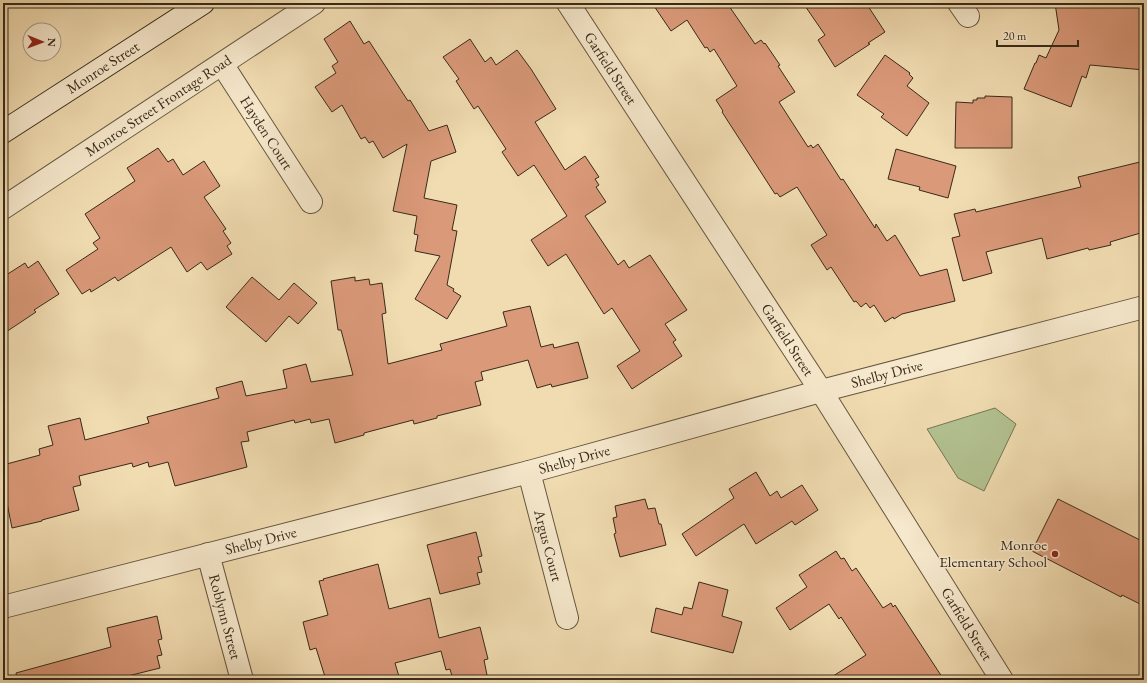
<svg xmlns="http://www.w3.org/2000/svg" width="1147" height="683" viewBox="0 0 1147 683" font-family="'EB Garamond',serif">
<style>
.green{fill:#b3c291;stroke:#767656}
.building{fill:#da9979;stroke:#382a1a}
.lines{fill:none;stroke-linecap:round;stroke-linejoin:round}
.street-casing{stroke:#665640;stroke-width:24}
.secondary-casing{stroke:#382a1a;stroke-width:24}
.street{stroke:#f6e8cc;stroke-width:22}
.secondary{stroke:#f6e8cc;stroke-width:22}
.poi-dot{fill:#8f2418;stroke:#f6e8cc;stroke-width:1.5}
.labels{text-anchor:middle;stroke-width:3;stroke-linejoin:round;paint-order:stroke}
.street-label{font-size:15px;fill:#382a1a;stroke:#f6e8cc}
.poi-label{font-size:15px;fill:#382a1a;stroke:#f6e8cc;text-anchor:end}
</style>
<rect width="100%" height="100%" fill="#f1dcb1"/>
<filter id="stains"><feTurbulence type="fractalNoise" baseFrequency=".005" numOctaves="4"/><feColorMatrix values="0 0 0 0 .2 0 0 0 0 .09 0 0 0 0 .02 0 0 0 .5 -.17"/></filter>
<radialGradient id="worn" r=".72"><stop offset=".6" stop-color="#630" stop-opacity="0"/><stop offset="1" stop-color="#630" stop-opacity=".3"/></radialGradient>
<polygon class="green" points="995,408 1016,424 984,491 958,478 927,429"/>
<g class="building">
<polygon points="652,3 727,3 755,44 761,40 764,44 765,43 780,65 778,66 795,92 779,102 808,147 811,145 813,148 818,144 841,180 843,179 875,228 876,224 887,241 895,235 920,276 947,269 955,301 902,314 894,319 893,317 885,322 874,305 870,308 866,303 861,307 856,301 854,302 831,267 827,270 811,245 827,235 797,187 780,197 777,193 775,194 722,112 723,111 716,100 737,86 714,49 710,52 707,47 705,48 687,20 671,31"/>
<polygon points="803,3 866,3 885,32 868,43 870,44 835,67 818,40 825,35"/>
<polygon points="1055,3 1098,3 1144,8 1140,40 1144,40 1144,70 1090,65 1086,78 1082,76 1071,107 1024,89 1035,63 1036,63 1039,55 1046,58 1059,30"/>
<polygon points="350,21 364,44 369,41 408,101 410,100 429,131 447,125 456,152 431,161 424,198 457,205 452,230 457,231 447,285 454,289 453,291 461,296 447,319 415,299 440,256 415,251 418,235 414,234 417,216 393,211 407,144 383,158 373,141 369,143 365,137 361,139 342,105 332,112 315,87 336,73 332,66 338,62 324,39"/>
<polygon points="470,39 485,62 491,57 496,65 517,50 531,69 556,109 535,122 565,170 585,156 599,177 595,179 599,185 596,187 606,202 585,216 618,265 624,260 629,268 650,255 687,310 665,324 676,340 673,342 682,356 632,389 617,366 640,351 612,308 604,314 566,254 548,266 531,240 567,216 534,165 518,176 502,152 506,149 478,106 474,109 456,81 459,79 443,57"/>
<polygon points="885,55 910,73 909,74 913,78 907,86 929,103 907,136 881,117 884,114 857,95"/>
<polygon points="985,96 1012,97 1012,148 955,148 956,102 973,103 973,100 977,100 977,98 985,98"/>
<polygon points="158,148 168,162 173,159 183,175 204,161 220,186 204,197 226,229 223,231 231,243 227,246 232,254 207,270 201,262 187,272 171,247 118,281 115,277 91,292 90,289 82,294 66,270 98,249 93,243 100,238 85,214 135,181 127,168"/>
<polygon points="896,149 956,166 948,198 919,190 920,187 888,179"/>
<polygon points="1144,161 1144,232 1110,242 1111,245 1089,250 1088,248 1047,259 1042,238 986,252 992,273 963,281 952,238 960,236 954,214 975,209 976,212 1081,187 1078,177"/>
<polygon points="38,261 59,294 34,310 36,312 3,334 3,277 25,263 28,268"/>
<polygon points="252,277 279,300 294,283 317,303 298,324 289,316 266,342 226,307"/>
<polygon points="355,277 355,281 369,279 370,285 382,283 386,313 382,314 388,364 442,350 440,344 507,326 503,312 530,306 541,347 553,344 554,348 578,342 588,378 552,387 551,384 537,388 528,360 481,372 483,380 475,382 481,405 437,416 437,418 414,424 413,420 364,433 364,435 335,443 329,419 311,423 310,419 295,423 294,420 247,432 249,441 241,442 247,467 175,486 168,462 149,467 148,462 133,467 132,463 79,476 81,485 73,487 79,510 42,520 42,521 12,528 7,503 3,504 3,465 40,455 39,449 53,445 48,426 80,418 85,440 149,423 147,417 219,398 216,388 242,381 246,396 287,388 283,370 306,364 311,382 353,375 341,330 338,330 331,281"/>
<polygon points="756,472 770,496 777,491 781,498 802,485 818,510 795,525 792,521 756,544 744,524 696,556 682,534 734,498 729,489"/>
<polygon points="645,499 648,509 655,508 659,524 661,524 666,545 620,557 614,534 616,533 613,518 617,517 615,506"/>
<polygon points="1058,499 1144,542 1144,606 1122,595 1121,597 1032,551"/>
<polygon points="476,532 482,556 478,557 482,572 477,573 480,584 440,594 427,545"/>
<polygon points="836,551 841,559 844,558 852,571 856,568 883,608 891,603 893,607 895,605 944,680 827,680 866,655 841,617 839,619 829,604 790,630 776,608 807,587 799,575"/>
<polygon points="378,564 389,609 430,598 439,638 480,627 488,659 484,660 487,675 485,676 486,680 453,680 450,669 446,670 441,651 395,663 400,680 326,680 316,648 310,650 303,622 328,615 319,581 324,580 323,579"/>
<polygon points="699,582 728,590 722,616 742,622 733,653 651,632 656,608 682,615 684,607 692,609"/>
<polygon points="157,616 162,639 158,640 162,655 157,656 160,668 112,680 17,680 16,673 111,647 107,628"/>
</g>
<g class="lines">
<defs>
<g id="street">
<path id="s1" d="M 568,3 L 821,391 L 1002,680"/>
<polyline points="959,3 968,16"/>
<path id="s2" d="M 222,64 L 311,202"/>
<path id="s3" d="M 3,208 L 314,3"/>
<path id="s4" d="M 529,472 L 567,618"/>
<path id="s5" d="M 208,554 L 242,680"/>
<path id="s6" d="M 3,607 L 529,472 L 821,391 L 1144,307"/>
</g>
<g id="secondary">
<path id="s7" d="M 3,132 L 203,3"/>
</g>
</defs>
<use href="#street" class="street-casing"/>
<use href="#secondary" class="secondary-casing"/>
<use href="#street" class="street"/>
<use href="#secondary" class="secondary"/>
</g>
<circle class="poi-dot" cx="1055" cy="554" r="4"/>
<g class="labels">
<g class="street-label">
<text dy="5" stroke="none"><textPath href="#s7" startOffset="119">Monroe Street</textPath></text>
<text dy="5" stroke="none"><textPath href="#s1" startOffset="78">Garfield Street</textPath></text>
<text dy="5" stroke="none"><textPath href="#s3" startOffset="186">Monroe Street Frontage Road</textPath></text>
<text dy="5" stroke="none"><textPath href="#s2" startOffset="82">Hayden Court</textPath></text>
<text dy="5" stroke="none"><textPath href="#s1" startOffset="402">Garfield Street</textPath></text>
<text dy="5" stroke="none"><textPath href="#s6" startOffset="914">Shelby Drive</textPath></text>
<text dy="5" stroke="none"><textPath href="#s6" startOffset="590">Shelby Drive</textPath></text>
<text dy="5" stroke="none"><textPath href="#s6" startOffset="266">Shelby Drive</textPath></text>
<text dy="5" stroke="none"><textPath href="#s4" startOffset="76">Argus Court</textPath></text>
<text dy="5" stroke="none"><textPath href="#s5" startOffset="65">Roblynn Street</textPath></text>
<text dy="5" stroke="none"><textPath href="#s1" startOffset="738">Garfield Street</textPath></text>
</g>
<g class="poi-label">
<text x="1047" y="550">Monroe<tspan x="1047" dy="17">Elementary School</tspan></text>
</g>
</g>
<rect width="1147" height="683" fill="none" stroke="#f1dcb1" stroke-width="16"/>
<rect x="4" y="4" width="1139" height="675" fill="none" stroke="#382a1a" stroke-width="2"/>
<rect x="8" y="8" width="1131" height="667" fill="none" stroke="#382a1a"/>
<g transform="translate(42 42) rotate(91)"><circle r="19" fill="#f6e8cc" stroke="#aa9c85"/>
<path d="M0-3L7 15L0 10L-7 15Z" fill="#8f2418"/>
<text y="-6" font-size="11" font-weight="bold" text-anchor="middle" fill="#382a1a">N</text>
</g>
<path d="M997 40v6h81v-6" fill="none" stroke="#382a1a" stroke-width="2"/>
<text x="1003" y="40" font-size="12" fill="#382a1a" stroke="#f6e8cc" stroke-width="3" paint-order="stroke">20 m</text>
<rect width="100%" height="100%" filter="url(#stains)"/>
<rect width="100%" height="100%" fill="url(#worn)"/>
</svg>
